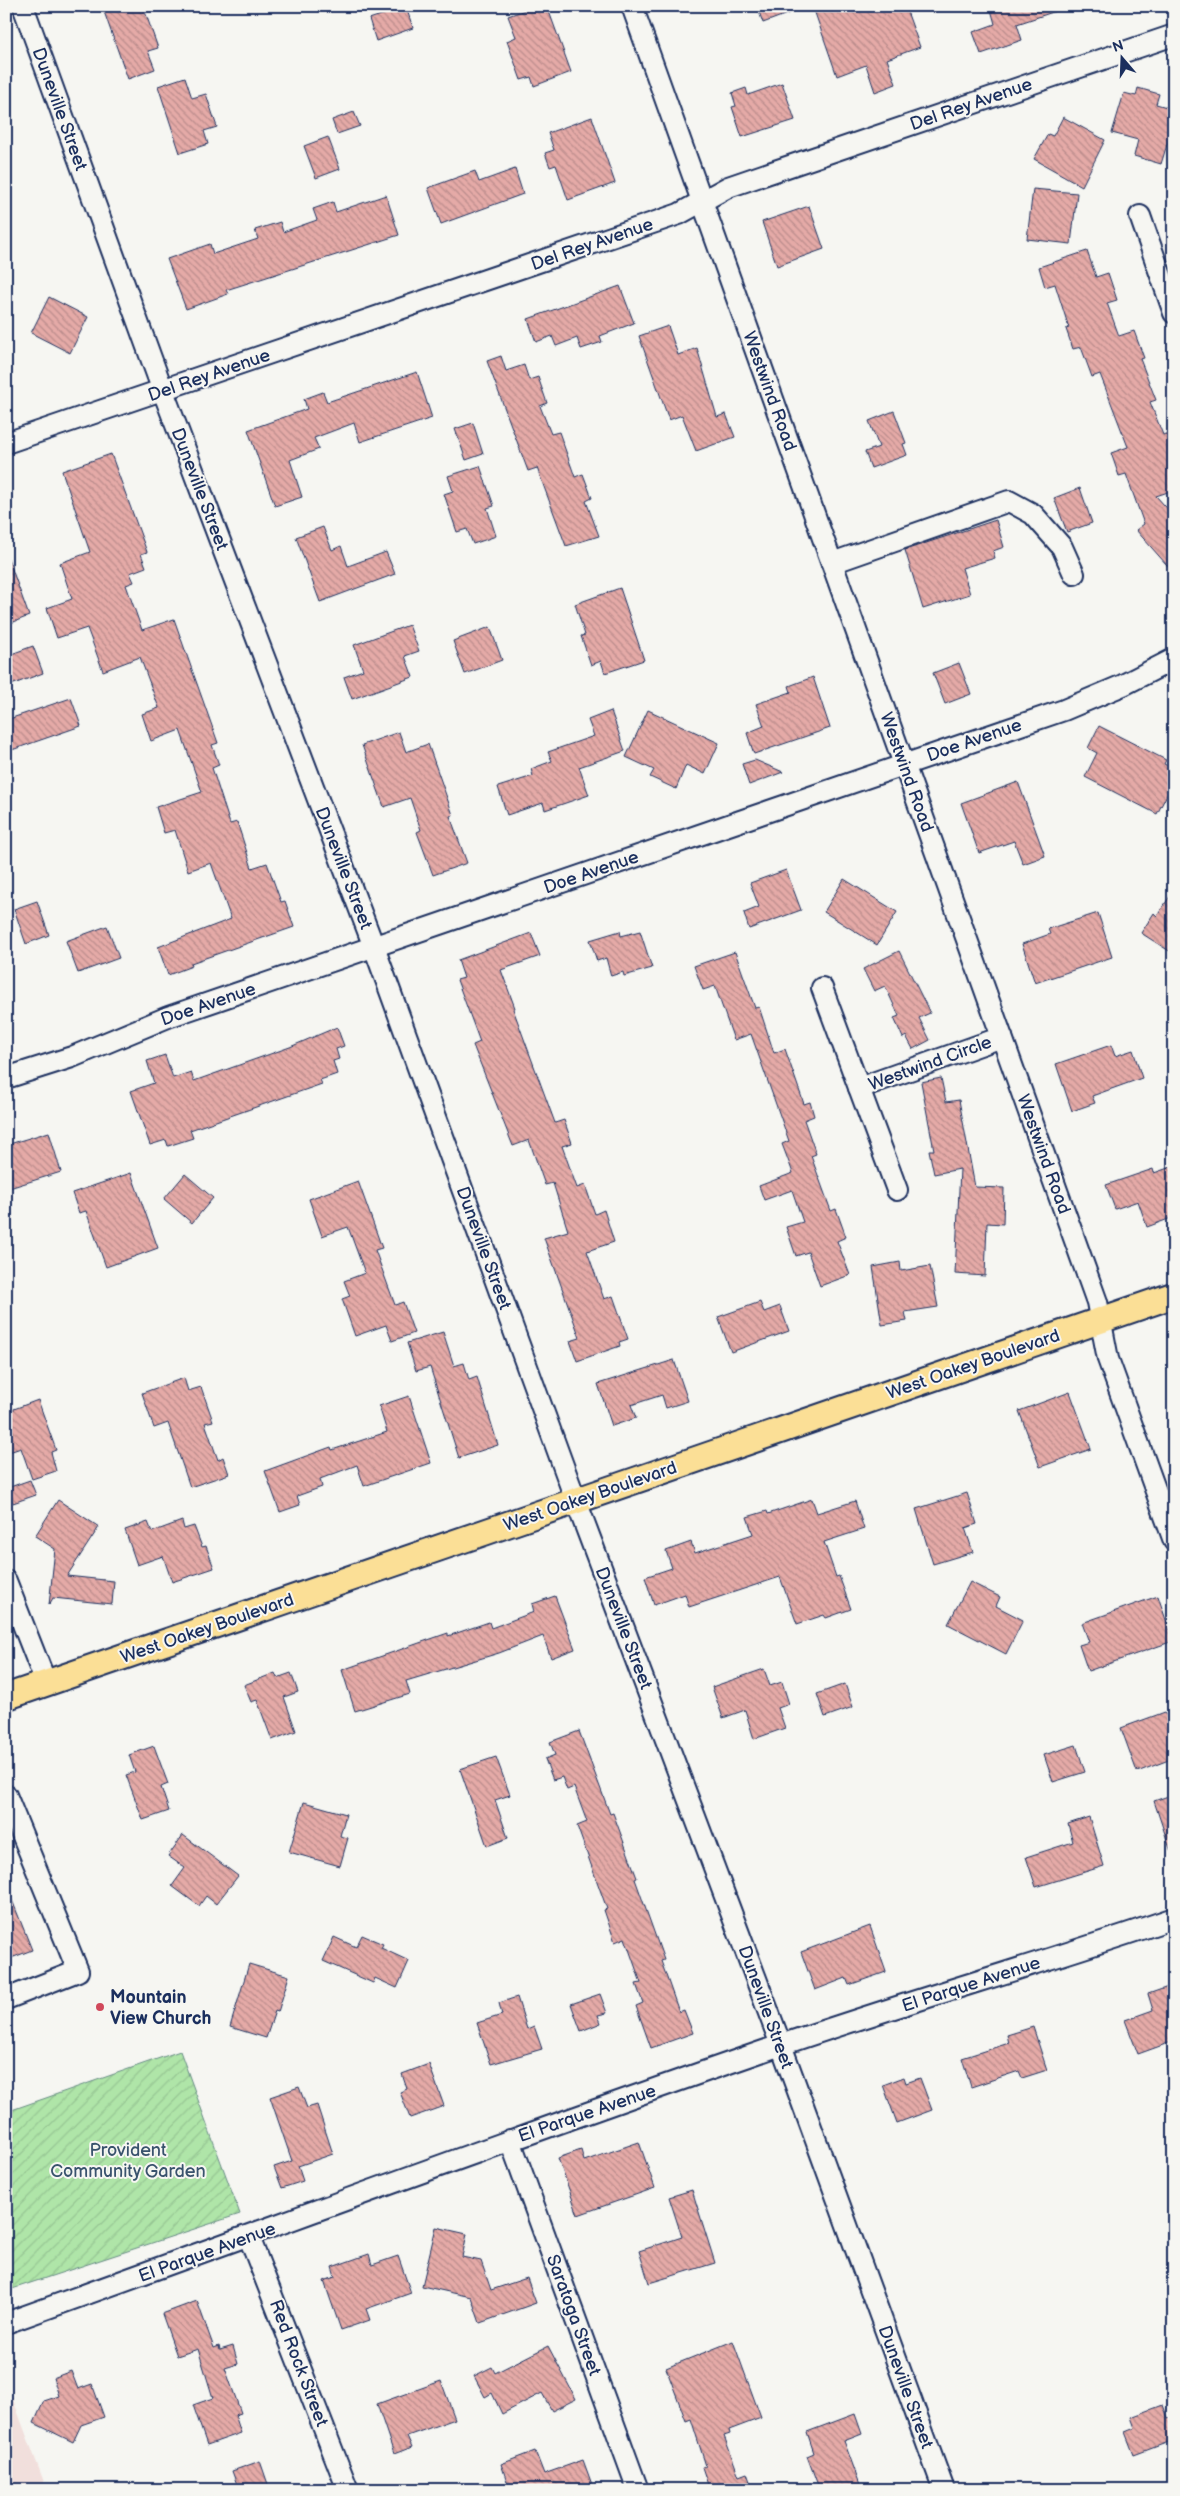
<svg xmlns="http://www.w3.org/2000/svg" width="1180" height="2496" viewBox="0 0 1180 2496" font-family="'Balsamiq Sans',sans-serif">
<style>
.built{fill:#f1dfdc}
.garden{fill:url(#garden-furrows);stroke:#658a83}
.building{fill:url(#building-back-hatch);stroke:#1b2f5e}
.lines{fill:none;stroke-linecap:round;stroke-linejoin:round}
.minor-casing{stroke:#1b2f5e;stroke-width:24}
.major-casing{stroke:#1b2f5e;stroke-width:29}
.minor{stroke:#f6f6f2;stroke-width:20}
.major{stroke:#fbdf96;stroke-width:25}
.poi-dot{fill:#d1495b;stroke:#f6f6f2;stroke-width:2}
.labels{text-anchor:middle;stroke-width:4;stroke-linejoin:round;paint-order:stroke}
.street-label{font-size:18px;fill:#1b2f5e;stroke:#f6f6f2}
.poi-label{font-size:18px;font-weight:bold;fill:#1b2f5e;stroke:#f6f6f2;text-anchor:start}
.park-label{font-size:18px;fill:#39536d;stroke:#f6f6f2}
</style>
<defs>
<pattern id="garden-furrows" width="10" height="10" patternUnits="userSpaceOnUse" patternTransform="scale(1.25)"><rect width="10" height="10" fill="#afe5a8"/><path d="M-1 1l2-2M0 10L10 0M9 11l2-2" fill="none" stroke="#96c593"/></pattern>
<pattern id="building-back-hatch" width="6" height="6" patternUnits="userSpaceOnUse" patternTransform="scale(1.25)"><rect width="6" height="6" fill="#e5aaa7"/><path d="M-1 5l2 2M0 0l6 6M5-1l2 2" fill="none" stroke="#b98b8b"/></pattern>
</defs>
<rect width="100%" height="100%" fill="#f6f6f2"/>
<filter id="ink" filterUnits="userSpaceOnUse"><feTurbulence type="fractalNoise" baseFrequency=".02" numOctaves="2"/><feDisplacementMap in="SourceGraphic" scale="10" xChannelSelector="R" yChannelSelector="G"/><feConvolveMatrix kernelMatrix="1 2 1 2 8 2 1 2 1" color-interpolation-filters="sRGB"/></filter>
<g filter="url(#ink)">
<polygon class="built" points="6,2381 47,2490 6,2490"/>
<polygon class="garden" points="180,2051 240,2214 6,2291 6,2112"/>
<g class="building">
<polygon points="102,6 143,6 158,48 148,51 155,69 128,79"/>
<polygon points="536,6 547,6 571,72 534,86 531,77 521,80 507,41 516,37 508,16"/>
<polygon points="757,6 803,6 803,8 763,23"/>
<polygon points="823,6 905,6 920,47 887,59 896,84 875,92 866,65 837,76 814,10"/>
<polygon points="990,6 1062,6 1062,9 1017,24 1022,40 981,54 973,32 995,24"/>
<polygon points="406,7 413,28 376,41 369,19"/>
<polygon points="185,77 192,98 206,94 217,127 204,131 208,144 180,153 158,86"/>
<polygon points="782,83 795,120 742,137 732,107 736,106 732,93 746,88 748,95"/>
<polygon points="1138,88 1159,94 1156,104 1174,109 1174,122 1161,164 1134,156 1138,140 1112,133 1124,93 1136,96"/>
<polygon points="354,112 360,126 337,134 332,120"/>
<polygon points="592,117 615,183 568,200 556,165 550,167 545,153 554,150 548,133"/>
<polygon points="1063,117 1105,140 1082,186 1034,159 1048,134 1053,136"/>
<polygon points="328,137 340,169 316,178 304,146"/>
<polygon points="515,169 523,194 441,224 428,188 475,171 479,182"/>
<polygon points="1033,189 1077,193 1071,244 1027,239"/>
<polygon points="386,195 399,235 226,290 228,294 186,309 167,259 210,244 213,254 258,239 255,230 280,222 283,232 317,220 313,209 333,202 336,212"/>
<polygon points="809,206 824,249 777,266 762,222"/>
<polygon points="1087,251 1096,277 1108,273 1117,300 1107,303 1119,336 1134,331 1144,358 1140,359 1156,400 1150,402 1163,435 1170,432 1174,442 1174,490 1156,496 1174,516 1174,573 1136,530 1144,524 1126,474 1119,476 1111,453 1128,447 1100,374 1092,377 1081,347 1073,349 1066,329 1069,328 1055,284 1045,287 1039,267"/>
<polygon points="620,286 634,323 600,336 602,342 581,349 577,338 556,346 552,336 536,342 528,319"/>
<polygon points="49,297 88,317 70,353 31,333"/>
<polygon points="668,326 678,355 697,348 717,417 726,414 735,437 696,451 682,415 669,420 639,336"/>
<polygon points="501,356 506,371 524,365 529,380 538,377 547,403 540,406 551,434 559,432 575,477 583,474 592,498 586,501 599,536 566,546 537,468 528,471 487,361"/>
<polygon points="417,372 432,418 360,442 354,423 314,438 319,449 290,460 302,497 275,506 248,430 307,409 304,399 323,392 327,402"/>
<polygon points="894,411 906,443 903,444 907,455 871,468 865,452 879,447 869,421"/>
<polygon points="473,423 483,454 466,460 455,429"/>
<polygon points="111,454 147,552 141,554 146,567 130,573 134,582 126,585 142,630 174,619 218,743 212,745 219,765 212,768 230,824 237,822 252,868 267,863 281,902 285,901 294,927 191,963 192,966 168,975 158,947 231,919 211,863 188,871 175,830 164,833 156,807 202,792 180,730 151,741 142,714 159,708 140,657 103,671 87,628 57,638 47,608 72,599 60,563 90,552 62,471"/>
<polygon points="480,466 494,506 487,508 496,536 473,544 467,529 457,532 444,494 453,491 448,476"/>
<polygon points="1080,488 1092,523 1067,532 1054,498"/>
<polygon points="996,520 1004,547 993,551 995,558 962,568 970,594 923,609 905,550"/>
<polygon points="323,527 332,550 341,546 348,566 386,552 395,574 320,602 296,537"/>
<polygon points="6,558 8,558 29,616 6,625"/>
<polygon points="620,588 644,660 605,673 601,661 591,665 581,636 585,635 575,604"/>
<polygon points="409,625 419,651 405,656 413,677 352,699 344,677 363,670 354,645"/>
<polygon points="490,627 502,660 465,674 453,641"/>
<polygon points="33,646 43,673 6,687 6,656"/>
<polygon points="959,663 971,694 945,704 933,673"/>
<polygon points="813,677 830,728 754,754 747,733 764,726 756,704 791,692 789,686"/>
<polygon points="71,698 81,726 6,752 6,720"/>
<polygon points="648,710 719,743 705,774 686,765 676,789 650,777 654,770 626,757"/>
<polygon points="611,711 625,751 579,767 589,795 545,810 543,803 507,815 498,787 533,776 531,769 552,761 548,752 594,736 588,720"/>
<polygon points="1099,726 1166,760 1164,764 1174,769 1174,781 1157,814 1085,777 1097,753 1088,748"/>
<polygon points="399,732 406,752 428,744 453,815 450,816 467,863 433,875 417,832 421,830 410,798 384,807 362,745"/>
<polygon points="755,760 783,772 749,785 742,764"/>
<polygon points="1018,782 1045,856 1023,864 1014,841 979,853 961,803"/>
<polygon points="786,870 801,910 749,929 744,913 759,907 750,883"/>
<polygon points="844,879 897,912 877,945 824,912"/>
<polygon points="1174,890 1174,954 1141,933 1154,913 1157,916"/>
<polygon points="37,901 49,935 26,944 14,909"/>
<polygon points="1098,913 1112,957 1035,983 1022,944 1050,934 1048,929"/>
<polygon points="107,926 119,958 78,973 66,941"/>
<polygon points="620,931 621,936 640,931 652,968 624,976 623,972 611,976 606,958 597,961 590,940"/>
<polygon points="531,933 540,956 501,970 515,1008 513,1009 555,1123 564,1120 572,1143 562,1146 577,1188 585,1185 595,1214 604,1210 614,1242 587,1251 604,1299 613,1296 628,1339 619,1342 620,1346 577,1361 570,1341 580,1338 544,1238 568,1231 553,1183 545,1185 529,1140 513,1146 473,1045 480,1042 457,980 464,978 458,960"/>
<polygon points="899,951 930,1013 919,1018 930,1040 913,1049 906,1036 903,1038 894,1018 899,1016 885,986 874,991 863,969"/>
<polygon points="735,952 755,1008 759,1007 774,1053 785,1049 804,1104 810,1102 814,1116 804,1120 816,1154 811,1156 831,1211 836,1209 846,1237 837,1241 850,1275 820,1286 808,1252 796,1256 786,1227 803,1222 792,1190 764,1200 759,1186 793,1173 782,1144 789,1141 751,1034 734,1040 715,986 703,990 694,966"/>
<polygon points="337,1027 344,1046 336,1049 339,1059 333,1061 337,1074 320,1080 322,1084 190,1130 193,1138 168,1146 166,1140 150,1145 131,1091 154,1083 147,1061 165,1055 173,1078 191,1072 194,1081 290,1047"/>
<polygon points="1111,1045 1115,1056 1133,1050 1142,1078 1092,1096 1095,1103 1072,1111 1056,1064"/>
<polygon points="941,1078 946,1102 959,1100 975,1187 1004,1188 1003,1224 987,1223 985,1276 955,1274 960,1169 934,1174 929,1150 934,1150 921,1082"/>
<polygon points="49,1132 61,1172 6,1189 6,1145"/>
<polygon points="1174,1166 1174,1217 1147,1227 1138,1201 1115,1209 1106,1185 1153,1169 1154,1173"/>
<polygon points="131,1173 158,1248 106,1267 86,1211 79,1213 72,1193"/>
<polygon points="185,1174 213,1198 192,1223 164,1199"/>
<polygon points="358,1181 382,1248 375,1250 395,1305 403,1302 414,1333 392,1341 386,1325 355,1336 342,1299 350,1296 344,1281 365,1273 348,1227 322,1236 309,1199"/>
<polygon points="900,1262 901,1271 930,1266 938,1307 905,1312 907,1321 882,1325 873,1267"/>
<polygon points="760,1302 764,1312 780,1306 789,1331 731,1352 718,1317"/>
<polygon points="443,1332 454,1366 464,1363 469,1380 477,1377 498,1445 459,1458 430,1367 416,1371 407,1343"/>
<polygon points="674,1360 688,1401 666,1408 662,1395 631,1405 636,1418 612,1426 598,1384"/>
<polygon points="184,1378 188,1391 201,1387 213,1421 205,1423 218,1460 223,1457 229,1474 190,1487 168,1423 154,1428 142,1393"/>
<polygon points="1070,1392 1091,1449 1040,1467 1019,1411"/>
<polygon points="409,1396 431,1463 364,1486 357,1465 320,1479 322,1487 297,1496 300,1505 280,1512 265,1471 331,1447 332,1450 387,1432 379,1406"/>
<polygon points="38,1400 56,1450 51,1452 56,1471 32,1479 21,1448 6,1453 6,1426 10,1424 6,1412"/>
<polygon points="30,1480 36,1495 13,1503 7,1488"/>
<polygon points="967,1493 977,1524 965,1528 973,1552 933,1564 916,1509"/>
<polygon points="812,1499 817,1513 855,1501 864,1529 824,1542 836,1577 839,1576 851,1609 826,1618 824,1615 797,1624 780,1577 689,1607 685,1594 654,1605 645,1577 672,1568 666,1551 691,1542 695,1553 753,1534 747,1517 767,1511 768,1514"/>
<polygon points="58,1500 99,1527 67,1576 114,1581 112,1604 53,1598 49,1605 55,1549 35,1536"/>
<polygon points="182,1521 184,1529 194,1526 202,1547 206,1546 214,1568 172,1582 163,1556 137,1565 125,1530 148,1522 152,1532"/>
<polygon points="970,1582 1000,1597 996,1606 1023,1620 1006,1654 948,1624"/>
<polygon points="555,1596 575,1649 551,1658 543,1636 499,1653 406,1681 410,1694 355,1711 342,1670 448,1633 448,1636 489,1622 491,1628 534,1612 532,1604"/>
<polygon points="1158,1596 1173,1641 1088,1671 1079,1645 1089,1642 1082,1623"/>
<polygon points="764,1669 770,1686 782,1682 789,1704 778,1708 785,1728 754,1739 745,1710 723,1718 712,1687"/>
<polygon points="275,1673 277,1678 291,1673 298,1692 284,1697 296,1731 272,1740 257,1700 251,1702 244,1685"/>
<polygon points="845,1684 853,1707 825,1717 817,1694"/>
<polygon points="1165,1712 1174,1737 1174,1758 1137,1772 1121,1728"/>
<polygon points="579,1731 610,1814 613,1813 637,1878 635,1879 664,1960 661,1961 679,2012 684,2010 693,2033 651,2048 636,2006 643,2003 636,1984 641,1983 625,1938 615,1942 604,1910 607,1909 577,1826 587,1822 574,1787 567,1790 562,1777 553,1780 545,1759 555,1755 550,1742"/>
<polygon points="1076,1745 1085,1772 1053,1782 1044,1755"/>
<polygon points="154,1746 168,1784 161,1787 169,1811 143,1820 126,1775 135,1772 129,1755"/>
<polygon points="496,1757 510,1795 495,1800 508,1838 487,1846 460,1769"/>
<polygon points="1174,1794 1174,1851 1171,1852 1154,1801"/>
<polygon points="304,1802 346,1814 340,1836 348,1838 340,1866 289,1852"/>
<polygon points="1089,1817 1104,1866 1036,1887 1026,1857 1073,1842 1068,1824"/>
<polygon points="183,1835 238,1876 216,1904 206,1896 199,1906 172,1886 185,1868 168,1856"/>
<polygon points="6,1885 32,1950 6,1960"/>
<polygon points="870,1926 886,1972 849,1985 846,1978 815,1990 801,1952"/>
<polygon points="362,1935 383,1944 381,1948 409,1961 397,1988 375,1978 373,1983 323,1961 334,1937 356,1947"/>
<polygon points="249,1964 289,1976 278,2012 275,2011 266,2038 230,2027"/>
<polygon points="1168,1987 1174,2004 1174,2041 1138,2054 1125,2020 1153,2010 1148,1994"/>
<polygon points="600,1994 607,2013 598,2015 601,2023 581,2031 571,2004"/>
<polygon points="517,1997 527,2029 534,2026 542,2049 491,2064 477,2023 502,2015 499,2003"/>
<polygon points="1033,2027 1047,2070 1022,2078 1019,2071 971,2087 962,2058 1009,2043 1007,2035"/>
<polygon points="429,2064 444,2106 410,2118 400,2092 407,2089 402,2074"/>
<polygon points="904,2077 906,2083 920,2078 932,2110 897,2123 883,2085"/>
<polygon points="299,2087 307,2108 317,2105 333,2154 298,2166 303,2181 282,2188 274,2167 292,2161 270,2097"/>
<polygon points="639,2142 655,2188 578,2215 558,2158 581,2150 584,2161"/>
<polygon points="692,2190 715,2263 649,2283 639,2251 682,2237 669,2197"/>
<polygon points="436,2227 467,2234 462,2257 481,2261 491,2290 527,2278 536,2303 480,2323 471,2297 422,2286"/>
<polygon points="369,2254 372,2265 398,2256 411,2293 366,2309 370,2320 341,2330 324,2281 335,2277 332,2267"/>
<polygon points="197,2301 214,2348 219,2346 220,2350 233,2346 238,2364 225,2368 241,2413 235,2415 241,2433 207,2445 193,2405 213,2398 198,2349 177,2356 162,2314"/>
<polygon points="733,2341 761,2418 729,2430 730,2434 724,2436 739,2476 747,2473 753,2490 707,2490 709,2488 702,2467 706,2466 691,2419 686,2421 666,2368"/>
<polygon points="548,2346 576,2399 552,2411 542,2393 502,2414 492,2393 485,2397 474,2376 492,2367 495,2373"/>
<polygon points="71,2371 78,2389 92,2384 104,2417 81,2425 73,2442 34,2423 44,2401 59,2396 53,2378"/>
<polygon points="441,2381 455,2419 407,2436 412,2447 394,2454 377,2404"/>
<polygon points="1163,2405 1168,2418 1174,2416 1174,2440 1134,2455 1125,2432 1135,2428 1131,2417"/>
<polygon points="855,2414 862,2434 844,2441 862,2490 828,2490 827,2486 819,2488 807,2456 814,2453 807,2432"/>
<polygon points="535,2451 544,2474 583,2460 594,2490 507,2490 509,2487 501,2464"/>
<polygon points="260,2461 270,2490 239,2490 232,2471"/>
</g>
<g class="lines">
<defs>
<g id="minor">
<polyline points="23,6 163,391 374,947 576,1501 781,2045 944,2490"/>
<polyline points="632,6 1097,1302 1108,1359 1174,1541"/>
<polyline points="1140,216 1174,313"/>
<polyline points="6,443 679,214 728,187 1174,35"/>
<polyline points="832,563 1009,501 1033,514 1062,547 1074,574"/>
<polyline points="822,988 897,1190"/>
<polyline points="6,1078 72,1057 168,1017 1064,710 1123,685 1174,659"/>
<polyline points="859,1088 1002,1037"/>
<polyline points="6,1581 46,1683"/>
<polyline points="6,1795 78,1971 6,1999"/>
<polyline points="510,2140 638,2490"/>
<polyline points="249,2237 348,2490"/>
<path d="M 6,2323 C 263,2231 519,2135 778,2046 C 909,2001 1043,1963 1174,1918"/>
</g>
<polyline id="major" points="6,1697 1174,1295"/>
</defs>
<use href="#minor" class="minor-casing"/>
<use href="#major" class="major-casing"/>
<use href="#minor" class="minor"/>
<use href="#major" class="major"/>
</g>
</g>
<circle class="poi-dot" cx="100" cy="2007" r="5"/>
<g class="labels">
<g class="street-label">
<text transform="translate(971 104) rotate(-19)" y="6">Del Rey Avenue</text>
<text transform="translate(60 109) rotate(70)" y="6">Duneville Street</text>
<text transform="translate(592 244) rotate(-19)" y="6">Del Rey Avenue</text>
<text transform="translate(209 375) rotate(-19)" y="6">Del Rey Avenue</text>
<text transform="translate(770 391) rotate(70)" y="6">Westwind Road</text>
<text transform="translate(200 489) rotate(69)" y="6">Duneville Street</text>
<text transform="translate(974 740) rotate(-19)" y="6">Doe Avenue</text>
<text transform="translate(907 772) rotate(70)" y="6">Westwind Road</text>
<text transform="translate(344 868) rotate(69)" y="6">Duneville Street</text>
<text transform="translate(591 872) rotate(-19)" y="6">Doe Avenue</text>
<text transform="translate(208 1004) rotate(-19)" y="6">Doe Avenue</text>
<text transform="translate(930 1063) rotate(-20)" y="6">Westwind Circle</text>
<text transform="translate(1044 1154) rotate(70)" y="6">Westwind Road</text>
<text transform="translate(484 1248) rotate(70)" y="6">Duneville Street</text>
<text transform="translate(973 1364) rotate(-19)" y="6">West Oakey Boulevard</text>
<text transform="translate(590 1496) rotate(-19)" y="6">West Oakey Boulevard</text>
<text transform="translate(207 1628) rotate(-19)" y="6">West Oakey Boulevard</text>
<text transform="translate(624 1628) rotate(69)" y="6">Duneville Street</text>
<text transform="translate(971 1984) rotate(-18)" y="6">El Parque Avenue</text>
<text transform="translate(766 2007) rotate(70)" y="6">Duneville Street</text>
<text transform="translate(587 2113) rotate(-19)" y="6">El Parque Avenue</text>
<text transform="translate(207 2252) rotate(-20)" y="6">El Parque Avenue</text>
<text transform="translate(574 2315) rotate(70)" y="6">Saratoga Street</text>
<text transform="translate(299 2363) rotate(69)" y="6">Red Rock Street</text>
<text transform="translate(906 2387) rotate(70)" y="6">Duneville Street</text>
</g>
<g class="poi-label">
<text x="110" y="2003">Mountain<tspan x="110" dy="21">View Church</tspan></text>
</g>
<g class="park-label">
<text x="128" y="2156">Provident<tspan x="128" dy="21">Community Garden</tspan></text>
</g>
</g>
<rect width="1180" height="2496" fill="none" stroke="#f6f6f2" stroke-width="25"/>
<rect x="12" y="12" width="1155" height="2471" fill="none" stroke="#1b2f5e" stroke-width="2" filter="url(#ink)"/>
<g transform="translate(1122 58) rotate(341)" stroke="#f6f6f2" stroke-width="4" paint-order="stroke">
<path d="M0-4L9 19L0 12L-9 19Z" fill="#1b2f5e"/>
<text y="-8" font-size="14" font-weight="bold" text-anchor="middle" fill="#1b2f5e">N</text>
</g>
</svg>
